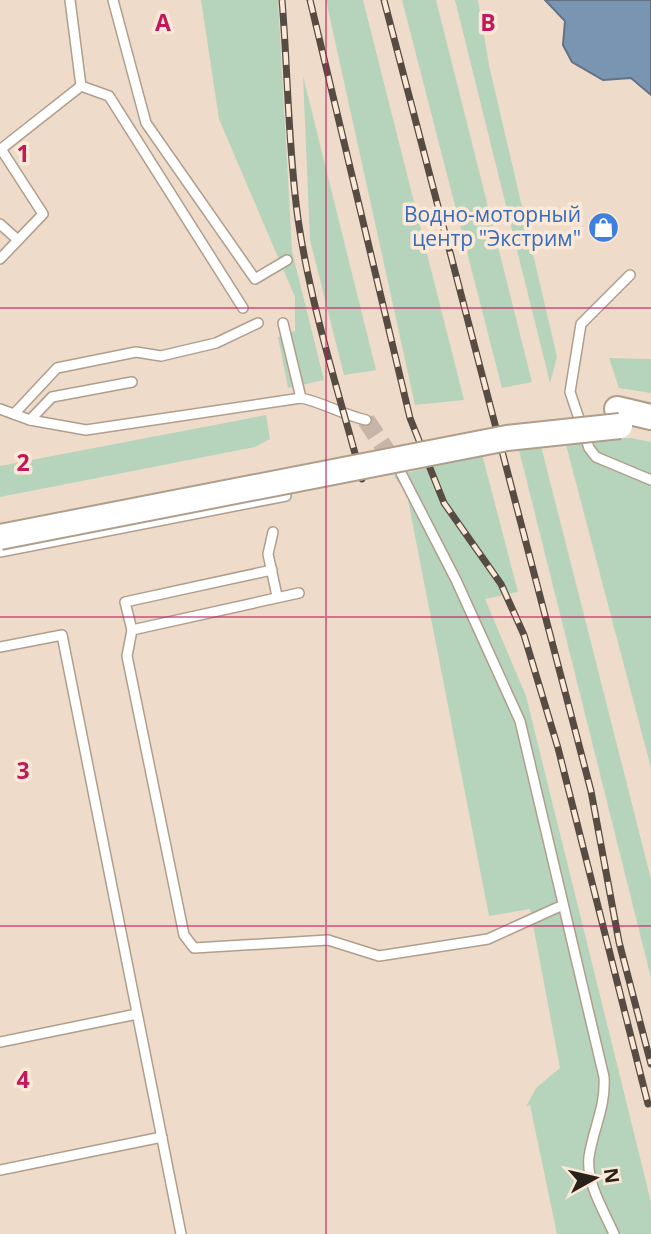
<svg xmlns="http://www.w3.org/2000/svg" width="651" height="1234" viewBox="0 0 651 1234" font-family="'Open Sans',sans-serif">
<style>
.green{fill:#b6d4bb}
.water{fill:#7a95b1;stroke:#627284;stroke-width:2}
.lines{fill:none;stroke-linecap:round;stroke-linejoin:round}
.street-tunnel{stroke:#c7b6a7;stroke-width:18;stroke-dasharray:18 9;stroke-linecap:butt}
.lane-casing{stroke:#b09e8d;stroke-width:12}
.secondary-casing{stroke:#b09e8d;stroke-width:28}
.lane{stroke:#fff;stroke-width:9}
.secondary{stroke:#fff;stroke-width:24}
.rail-casing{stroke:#574c44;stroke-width:7}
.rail{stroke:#fce8d7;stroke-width:4.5;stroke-dasharray:13;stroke-linecap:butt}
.secondary-bridge-casing{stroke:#b09e8d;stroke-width:28;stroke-linecap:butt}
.secondary-bridge{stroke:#fff;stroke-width:24}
.grid{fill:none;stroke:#c2185b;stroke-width:2;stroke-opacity:0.55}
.labels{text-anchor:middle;stroke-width:7;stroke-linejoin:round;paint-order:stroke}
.shop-label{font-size:21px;fill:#366cbe;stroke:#fce8d7;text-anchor:end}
.grid-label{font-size:23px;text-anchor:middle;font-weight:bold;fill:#c2185b;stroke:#fce8d7;stroke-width:7;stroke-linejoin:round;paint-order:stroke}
</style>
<rect width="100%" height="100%" fill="#efdbca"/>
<g class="green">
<polygon points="201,0 278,0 292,251 324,380 288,388 278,337 295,331 295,297 219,119"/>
<polygon points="326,0 363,0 464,400 415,405"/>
<polygon points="402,0 436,0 532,382 502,388"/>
<polygon points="455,0 478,0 489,65 557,357 550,383"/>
<polygon points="303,76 376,370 377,370 344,375 310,240"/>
<polygon points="609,358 651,359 651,393 619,388"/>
<polygon points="266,415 270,439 255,447 0,497 0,466"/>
<polygon points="631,438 651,442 651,768 565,441"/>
<polygon points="540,442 651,879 651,978 518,446"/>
<polygon points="482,454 518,592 485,599 526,696 651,1202 651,1234 557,1234 530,1105 526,1107 536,1088 560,1068 530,909 489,916 407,495 394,476"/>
</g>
<polygon class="water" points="545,0 651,0 651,95 631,78 603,80 572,62 563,45 565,21"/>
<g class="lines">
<polyline class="street-tunnel" points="366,420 399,470"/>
<defs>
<g id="lane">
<polyline points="113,0 146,123 255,279 287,260"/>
<polyline points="81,86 109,96 243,308"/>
<polyline points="0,224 18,240"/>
<polyline points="0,259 43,214 1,149 81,86 70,0"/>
<polyline points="630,275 581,324 570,392 589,448 596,457 651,480"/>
<polyline points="283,323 301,398"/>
<path d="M 0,409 L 30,420 L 86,430 L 301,398 C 325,403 343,415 366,420"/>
<polyline points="14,414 57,368 136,352 161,356 216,343 258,323"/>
<polyline points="30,420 52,397 132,382"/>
<path d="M 401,473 L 456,580 L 520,721 L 604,1077 C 606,1107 593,1129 589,1157 C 586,1183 604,1211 614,1234"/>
<polyline points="273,532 268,554 277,596"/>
<polyline points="0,552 286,496"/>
<polyline points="299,593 132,630 127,656 184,935 194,948 328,940 379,956 488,939 563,905"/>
<polyline points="132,630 125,602 272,570"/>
<polyline points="0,647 62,635 181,1234"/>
<polyline points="0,1042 137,1014"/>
<polyline points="0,1170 162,1137"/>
</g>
<polyline id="secondary" points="617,409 651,417"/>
</defs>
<use href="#lane" class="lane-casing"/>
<use href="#secondary" class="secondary-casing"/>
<use href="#lane" class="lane"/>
<use href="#secondary" class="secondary"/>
<defs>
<g id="rail">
<path d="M 282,0 C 288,73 288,147 298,219 C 311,308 339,393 362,479"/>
<polyline points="310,0 410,418 444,503 501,584 524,635 558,748 648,1104"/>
<polyline points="384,0 591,791 619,942 651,1064"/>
</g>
</defs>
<use href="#rail" class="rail-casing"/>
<use href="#rail" class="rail"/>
<defs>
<polyline id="secondary-bridge" points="0,537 507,438 620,426"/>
</defs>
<use href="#secondary-bridge" class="secondary-bridge-casing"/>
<use href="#secondary-bridge" class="secondary-bridge"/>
</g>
<path class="grid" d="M 326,0 L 326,1234M 0,308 L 651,308M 0,617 L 651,617M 0,926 L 651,926"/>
<defs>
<symbol id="shop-disc" viewBox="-11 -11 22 22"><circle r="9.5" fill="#3f7fe0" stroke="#fce8d7"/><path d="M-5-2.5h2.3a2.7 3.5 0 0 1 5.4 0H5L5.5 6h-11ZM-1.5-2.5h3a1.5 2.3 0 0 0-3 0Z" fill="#fff"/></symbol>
</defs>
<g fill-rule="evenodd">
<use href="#shop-disc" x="586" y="210" width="35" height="35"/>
</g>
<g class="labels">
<g class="shop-label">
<text x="581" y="222">Водно-моторный<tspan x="581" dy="24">центр "Экстрим"</tspan></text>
</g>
</g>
<g class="grid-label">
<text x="163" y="31">A</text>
<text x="488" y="31">B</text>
<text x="23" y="162">1</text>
<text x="23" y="471">2</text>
<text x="23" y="779">3</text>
<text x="23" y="1088">4</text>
</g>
<g transform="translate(595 1178) rotate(82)" stroke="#fce8d7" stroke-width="5" paint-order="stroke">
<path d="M0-5L12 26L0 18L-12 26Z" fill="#29211b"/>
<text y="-10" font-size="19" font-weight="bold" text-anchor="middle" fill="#29211b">N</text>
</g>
</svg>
